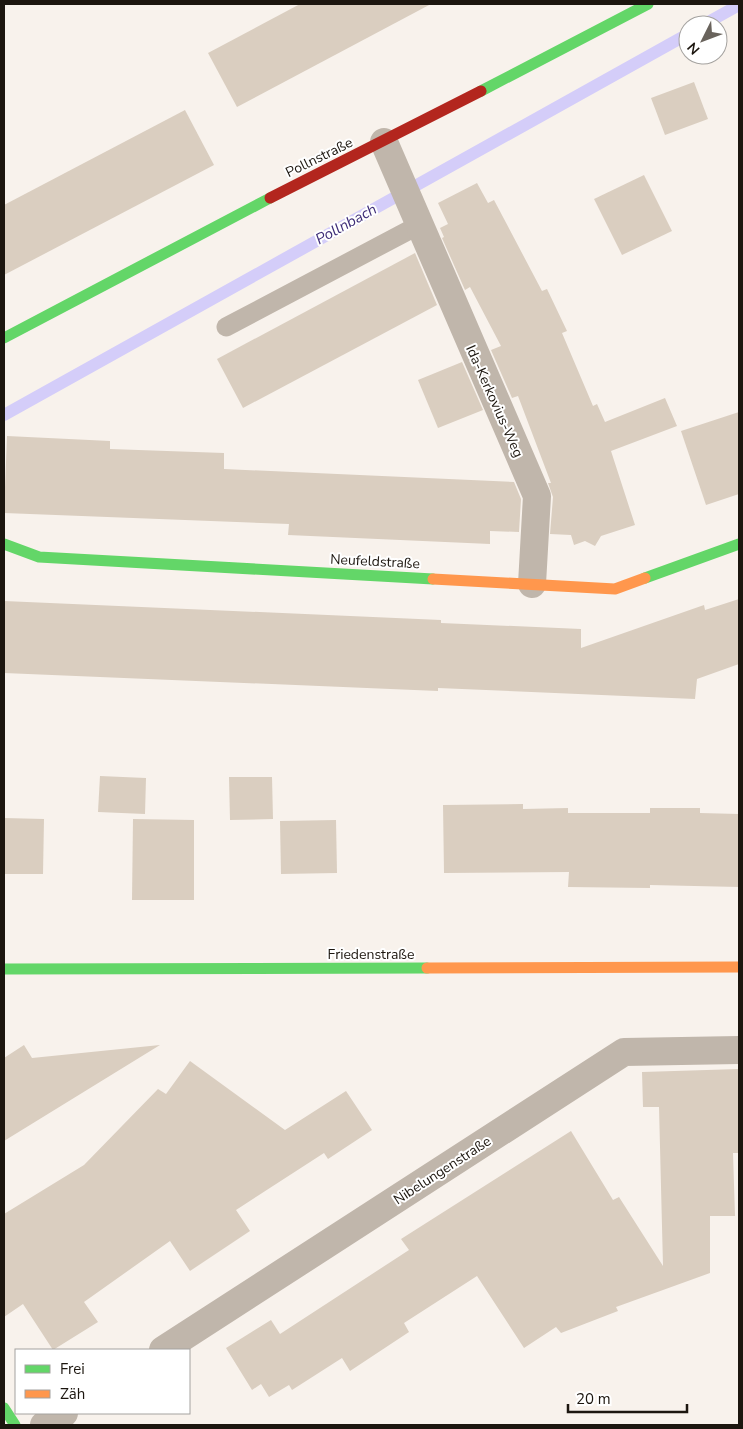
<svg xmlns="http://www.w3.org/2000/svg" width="743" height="1429" viewBox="0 0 743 1429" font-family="'Nunito Sans',sans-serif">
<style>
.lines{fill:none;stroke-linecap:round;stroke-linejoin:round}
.stream{stroke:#d4cdf9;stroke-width:12}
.building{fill:#dacec0}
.lane{stroke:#c0b6ab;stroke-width:19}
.street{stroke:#c0b6ab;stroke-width:28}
.fast{stroke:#63d668;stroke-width:11}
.slow{stroke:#ff974d;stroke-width:11}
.jam{stroke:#b3261e;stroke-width:11}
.labels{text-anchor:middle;stroke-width:4;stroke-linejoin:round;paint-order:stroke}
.street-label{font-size:14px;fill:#1c160f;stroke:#fff}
.water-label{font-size:15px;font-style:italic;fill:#3d2c77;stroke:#fff}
</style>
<rect width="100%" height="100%" fill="#f8f2ec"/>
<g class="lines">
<g class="stream">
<polyline points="703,25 739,5"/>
<polyline points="4,415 688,34"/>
</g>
</g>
<g class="building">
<polygon points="300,4 431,4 237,107 208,53"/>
<polygon points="694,82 708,119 665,135 651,98"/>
<polygon points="185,110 214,165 4,275 4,205"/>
<polygon points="644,175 672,231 622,255 594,199"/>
<polygon points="477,183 488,203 494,200 542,291 547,289 567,331 562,333 593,406 597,404 605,422 665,398 677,426 611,451 635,525 601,536 595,546 585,541 574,545 571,535 550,534 553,497 548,483 551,483 518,396 512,398 491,350 501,346 470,287 465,290 442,238 444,237 440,228 448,224 438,203"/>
<polygon points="415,253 437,305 243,408 217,359"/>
<polygon points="462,362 483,410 438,428 418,380"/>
<polygon points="739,412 739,494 706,505 681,431"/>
<polygon points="7,436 110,441 110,449 224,453 224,469 514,482 521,499 519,532 490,531 490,544 288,535 289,524 4,513"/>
<polygon points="739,599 739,664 697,679 695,699 438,688 438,691 4,673 4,601 441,620 441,623 581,629 581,648 704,605 705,610"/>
<polygon points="100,776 146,778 145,814 98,812"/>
<polygon points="229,777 272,777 273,819 230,820"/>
<polygon points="523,804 523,809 568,808 568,813 650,813 650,808 700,808 700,813 739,814 739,887 650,885 650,888 568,887 569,872 444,873 443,805"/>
<polygon points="4,818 44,819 43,874 4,874"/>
<polygon points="133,819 194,820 194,900 132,900"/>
<polygon points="336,820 337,873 281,874 280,821"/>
<polygon points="24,1045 32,1058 160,1045 4,1141 4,1058"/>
<polygon points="190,1061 285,1130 346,1091 372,1130 328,1159 324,1153 236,1210 250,1231 190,1271 170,1241 84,1302 98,1322 53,1350 23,1304 4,1317 4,1214 84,1165 158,1089 166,1094"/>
<polygon points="739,1069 739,1153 733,1153 735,1216 710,1216 710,1273 616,1307 618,1311 561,1333 556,1327 524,1348 477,1276 404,1323 409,1332 350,1371 342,1358 292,1390 289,1385 269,1397 261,1384 252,1390 226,1348 271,1320 280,1334 409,1250 401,1239 571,1131 613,1200 619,1197 663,1266 659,1107 643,1107 642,1072"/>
</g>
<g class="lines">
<polyline class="lane" points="226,327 419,225"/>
<g class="street">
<polyline points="384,142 537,496 532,584"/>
<polyline points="163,1350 624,1052 739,1050"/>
<polyline points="44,1425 64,1413"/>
</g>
<g class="fast">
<polyline points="481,91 648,4"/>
<polyline points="4,338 270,198"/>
<polyline points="4,544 39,557 433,579"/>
<polyline points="645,578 739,544"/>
<polyline points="4,969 427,968"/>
<polyline points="4,1408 15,1425"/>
</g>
<g class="slow">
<polyline points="433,579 615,589 645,578"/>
<polyline points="427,968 739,967"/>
</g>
<polyline class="jam" points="270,198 481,91"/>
</g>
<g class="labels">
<g class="street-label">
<text transform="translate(319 157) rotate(-26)" y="5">Pollnstraße</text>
<text transform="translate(495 401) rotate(66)" y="5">Ida-Kerkovius-Weg</text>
<text transform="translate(375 561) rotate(3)" y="5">Neufeldstraße</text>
<text x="371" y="959">Friedenstraße</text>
<text transform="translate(442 1170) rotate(-33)" y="5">Nibelungenstraße</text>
</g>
<g class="water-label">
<text transform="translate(346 224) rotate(-29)" y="5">Pollnbach</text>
</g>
</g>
<rect width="743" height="1429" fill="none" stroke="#1c160f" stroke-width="10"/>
<rect x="15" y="1349" width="175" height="65" fill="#ffffff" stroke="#a4a29f"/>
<rect x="25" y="1365" width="25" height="8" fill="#63d668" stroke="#a4a29f"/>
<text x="60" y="1374" font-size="15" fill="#1c160f">Frei</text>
<rect x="25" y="1390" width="25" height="8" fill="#ff974d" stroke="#a4a29f"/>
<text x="60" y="1399" font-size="15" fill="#1c160f">Zäh</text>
<g transform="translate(703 40) rotate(228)"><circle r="24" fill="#ffffff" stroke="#a4a29f"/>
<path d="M0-4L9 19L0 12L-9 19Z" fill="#69635c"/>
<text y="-8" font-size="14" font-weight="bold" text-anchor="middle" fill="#1c160f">N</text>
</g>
<path d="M568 1404v8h119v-8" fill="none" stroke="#1c160f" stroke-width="2.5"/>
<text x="576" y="1404" font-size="15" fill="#1c160f" stroke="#ffffff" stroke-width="4" paint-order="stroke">20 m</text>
</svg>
